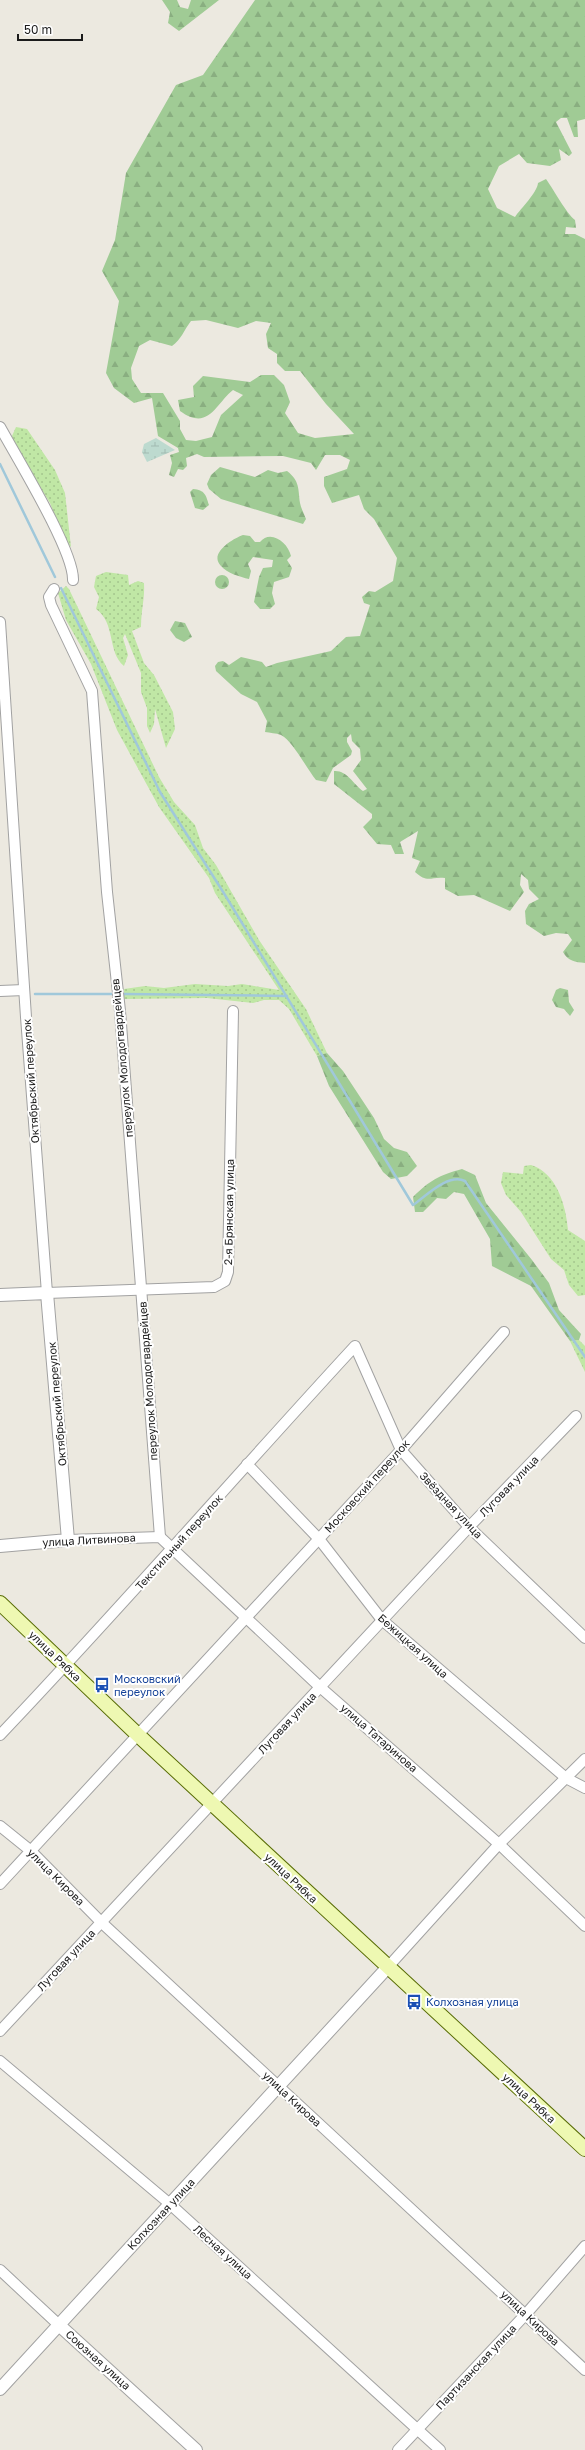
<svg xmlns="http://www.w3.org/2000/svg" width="585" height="2450" viewBox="0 0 585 2450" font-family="'Golos Text',sans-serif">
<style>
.grass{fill:url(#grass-dots)}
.forest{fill:url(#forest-firs);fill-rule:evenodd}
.wetland{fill:url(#wetland-marsh)}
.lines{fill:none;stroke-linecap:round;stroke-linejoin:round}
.stream{stroke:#a0c8da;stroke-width:2.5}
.minor-casing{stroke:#a2a2a2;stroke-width:12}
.tertiary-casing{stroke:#a2a2a2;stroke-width:14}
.secondary-casing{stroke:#596d06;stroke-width:16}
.minor{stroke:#fff;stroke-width:10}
.tertiary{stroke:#fff;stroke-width:12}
.secondary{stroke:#eef8b2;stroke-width:14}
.labels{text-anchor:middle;stroke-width:4;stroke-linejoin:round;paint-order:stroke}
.street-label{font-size:11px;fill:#1b1b1b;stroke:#fff}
.transit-label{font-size:11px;fill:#164399;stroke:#fff;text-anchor:start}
</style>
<defs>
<pattern id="grass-dots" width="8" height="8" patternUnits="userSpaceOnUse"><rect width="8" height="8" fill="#c0e7a5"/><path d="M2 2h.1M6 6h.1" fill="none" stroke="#a4c68d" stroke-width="1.8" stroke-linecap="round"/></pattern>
<pattern id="forest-firs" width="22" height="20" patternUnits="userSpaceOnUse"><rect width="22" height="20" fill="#a0cb95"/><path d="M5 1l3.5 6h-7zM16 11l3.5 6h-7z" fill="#89ae80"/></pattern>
<pattern id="wetland-marsh" width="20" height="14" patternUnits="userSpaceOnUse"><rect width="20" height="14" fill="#bddacf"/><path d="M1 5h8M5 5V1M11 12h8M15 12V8" fill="none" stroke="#a2bab1"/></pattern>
</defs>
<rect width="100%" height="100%" fill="#ece9e0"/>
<g class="grass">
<polygon points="16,427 27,429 55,470 65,493 71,547 65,541 50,503 15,447 12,436"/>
<path d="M 106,572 L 128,575 L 129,585 L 138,581 L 144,583 C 145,598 141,611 141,627 L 132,631 L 144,663 L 154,675 L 173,712 L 175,729 L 166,748 L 155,709 L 154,724 L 150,733 L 147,726 L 147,708 L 141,692 L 141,673 L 125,634 L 123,638 L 128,655 L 124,666 C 107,652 116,623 96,609 L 99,597 L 94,587 L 96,576 Z"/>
<polygon points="66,586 69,589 159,777 174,802 195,825 203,848 216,865 259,940 306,1009 327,1053 317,1056 289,1009 279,1000 264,1000 253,1003 207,998 124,999 124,989 145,986 164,988 195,984 228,986 242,984 279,990 215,893 209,878 159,807 117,730 91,664 66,620 58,593"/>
<path d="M 531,1165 C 557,1173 566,1206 568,1230 L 585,1241 L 585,1295 L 578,1296 L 569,1285 L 564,1270 L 551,1259 L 521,1212 L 506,1195 L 501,1183 L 503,1172 L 523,1174 L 524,1166 Z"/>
<polygon points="579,1340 585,1346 585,1372 570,1341"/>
</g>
<g class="forest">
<polygon points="162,0 177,0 180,7 188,9 191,0 219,0 179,31 168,23 170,12"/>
<path d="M 255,0 L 585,0 L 585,119 L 577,121 L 578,137 L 574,137 L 567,118 L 561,118 L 556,122 L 572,153 L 569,156 L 559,149 L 561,160 L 550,166 L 527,163 L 519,154 L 499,166 L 488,189 L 497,208 L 515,217 C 521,208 537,193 538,183 L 546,179 C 554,190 566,213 575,220 L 576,228 L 566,227 L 565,234 L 575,234 L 585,239 L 585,963 C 575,962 568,961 563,952 L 572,940 L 568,934 L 556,933 L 544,936 L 526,924 L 525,911 L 529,904 L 539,899 L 529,889 L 528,880 L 521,874 L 520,885 L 524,892 L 510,911 L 474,895 L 458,896 L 445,889 L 445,878 C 431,876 428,884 415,872 L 420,861 L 412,858 L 418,831 L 400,842 L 404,854 L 395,854 L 391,845 L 377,844 L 363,827 L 372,818 L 372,814 L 334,784 L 334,771 C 347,770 353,784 363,791 L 367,789 L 353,771 L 361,760 L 360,749 L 352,741 L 351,734 L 347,738 L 347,742 L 352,751 L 351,755 L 333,768 L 326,782 L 316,780 C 307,769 292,740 281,735 C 276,733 270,733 265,732 L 267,721 L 257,702 L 241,694 L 216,671 L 215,666 L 218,662 L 223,661 L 229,665 L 241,657 L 262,662 L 266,667 L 277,663 L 331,651 L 346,637 L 360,636 L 370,605 L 364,603 L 362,597 L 369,591 L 375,592 L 393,581 L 397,558 L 374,519 L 364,509 L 359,495 L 332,503 L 324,486 L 324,477 L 347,469 L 350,460 L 340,455 L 325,455 L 316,470 L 311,463 L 283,456 L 204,457 L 197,454 L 186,458 L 187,466 L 183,470 L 178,469 L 174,477 L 169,475 L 172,463 L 170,455 L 179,452 L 178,448 L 158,436 L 152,398 L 134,403 L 114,388 L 106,373 L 119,301 L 102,271 L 115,240 L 126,173 L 176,85 L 203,75 ZM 206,320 L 238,328 L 256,321 L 271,323 L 266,334 L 268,348 L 277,354 L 277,363 L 285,371 L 300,371 L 326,404 L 354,434 L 315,438 L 298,433 L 285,413 L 290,402 L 284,385 L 274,375 L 261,375 L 250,382 L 203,376 L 193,386 L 194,397 L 178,400 L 180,411 C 209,432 216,403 233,390 L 243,395 L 221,415 L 212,437 L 196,441 L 186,440 L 180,429 L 180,421 L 163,393 L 141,393 L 132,379 L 131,368 L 139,346 L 150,340 L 172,346 C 181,340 184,330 191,321 Z"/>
<path d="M 220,467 L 255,477 L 268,470 L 278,473 L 287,471 C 300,481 298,489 300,503 C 301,508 304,514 306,519 L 303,524 L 221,499 L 209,489 L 207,484 L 211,475 Z"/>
<path d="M 193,489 C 205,490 206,495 209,505 L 203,510 L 195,508 L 190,492 Z"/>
<path d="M 243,535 L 250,536 L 255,542 L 260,542 C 270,529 288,542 291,556 L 287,560 L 292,568 L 289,577 L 274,582 L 272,593 L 275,604 L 270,609 L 260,609 L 254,602 L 259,577 L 263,568 L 272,567 L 273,560 L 253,557 L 248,564 L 251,571 L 249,579 C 240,577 227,573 221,566 C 208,553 234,538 243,535 Z"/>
<circle cx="222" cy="582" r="7"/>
<polygon points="175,621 185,623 192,637 184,642 176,638 170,630"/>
<polygon points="560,988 568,990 569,1002 574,1010 570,1016 564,1009 556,1007 552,1000 556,990"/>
<polygon points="327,1053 343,1071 374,1118 384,1139 394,1148 407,1152 417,1166 407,1176 391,1179 383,1172 329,1086 317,1056"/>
<path d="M 462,1169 L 475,1175 L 486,1203 L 532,1260 L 549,1283 L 559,1310 L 581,1334 L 579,1340 L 570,1341 L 531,1286 L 492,1266 L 490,1239 L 464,1194 L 454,1192 L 446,1199 L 437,1198 L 423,1212 L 415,1212 L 413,1197 C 429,1181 439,1175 462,1169 Z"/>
</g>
<polygon class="wetland" points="156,438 175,450 147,462 142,452 144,444"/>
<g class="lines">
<g class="stream">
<polyline points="0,464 55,577"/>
<path d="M 61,588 L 160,792 L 225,895 L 413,1205 C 426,1196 448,1173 465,1181 L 585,1357"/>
<polyline points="35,994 113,994"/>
<polyline points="124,994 287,996"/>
</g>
<defs>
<g id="minor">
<path d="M 0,427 C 17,458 74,551 73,580"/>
<polyline points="54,589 49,597 51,605 92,691 107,892 120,1011 160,1537"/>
<polyline points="0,622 26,1017 47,1293 214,1287 225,1281 228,1272 233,1011"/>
<polyline points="0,991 24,990"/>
<polyline points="247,1464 319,1539 382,1620 566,1778 585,1788"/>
<polyline points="68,1540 160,1537 320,1687 499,1844 585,1926"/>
<path d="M 0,1735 C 121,1608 236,1475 355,1346 L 401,1450 L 469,1527 L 585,1638"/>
<polyline points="0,1826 31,1851 101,1922 585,2370"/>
<polyline points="0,1884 401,1450 504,1332"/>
<polyline points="387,1968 499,1844 585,1759"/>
<polyline points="0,2031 469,1527 576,1416"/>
<polyline points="0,2061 170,2204 440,2450"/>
<polyline points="0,2270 59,2325"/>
<polyline points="398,2450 526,2314 585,2246"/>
</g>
<g id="tertiary">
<polyline points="0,1295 47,1293 68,1540 0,1546"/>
<polyline points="59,2325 196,2450"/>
<polyline points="0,2389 387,1968"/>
</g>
<polyline id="secondary" points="0,1603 138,1735 585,2149"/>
</defs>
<use href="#minor" class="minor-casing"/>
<use href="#tertiary" class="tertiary-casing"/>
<use href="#secondary" class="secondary-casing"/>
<use href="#minor" class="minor"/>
<use href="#tertiary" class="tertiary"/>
<use href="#secondary" class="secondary"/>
</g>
<defs>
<symbol id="bus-bare" viewBox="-9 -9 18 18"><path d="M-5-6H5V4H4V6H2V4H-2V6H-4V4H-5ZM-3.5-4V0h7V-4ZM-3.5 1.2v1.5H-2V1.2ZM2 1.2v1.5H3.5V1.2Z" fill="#1a4fb4" stroke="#fff" stroke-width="2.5" paint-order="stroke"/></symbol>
</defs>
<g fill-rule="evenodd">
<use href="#bus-bare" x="91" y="1674" width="22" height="22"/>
<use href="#bus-bare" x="403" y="1991" width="22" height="22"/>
</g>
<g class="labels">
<g class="street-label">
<text transform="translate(122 1058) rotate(-95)" y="4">переулок Молодогвардейцев</text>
<text transform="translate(31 1081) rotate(-94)" y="4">Октябрьский переулок</text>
<text transform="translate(229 1212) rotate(-89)" y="4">2-я Брянская улица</text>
<text transform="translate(148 1381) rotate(-94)" y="4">переулок Молодогвардейцев</text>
<text transform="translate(57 1404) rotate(-95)" y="4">Октябрьский переулок</text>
<text transform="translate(367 1486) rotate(-48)" y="4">Московский переулок</text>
<text transform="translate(509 1486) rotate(-46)" y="4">Луговая улица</text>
<text transform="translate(451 1505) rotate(47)" y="4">Звёздная улица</text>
<text transform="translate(89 1540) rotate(-3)" y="4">улица Литвинова</text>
<text transform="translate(179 1542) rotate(-48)" y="4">Текстильный переулок</text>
<text transform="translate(413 1646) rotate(42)" y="4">Бежицкая улица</text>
<text transform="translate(55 1656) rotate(44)" y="4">улица Рябка</text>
<text transform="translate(287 1723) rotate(-47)" y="4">Луговая улица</text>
<text transform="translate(379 1738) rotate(41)" y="4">улица Татаринова</text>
<text transform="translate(56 1877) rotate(45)" y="4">улица Кирова</text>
<text transform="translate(291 1878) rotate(43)" y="4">улица Рябка</text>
<text transform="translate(66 1960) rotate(-47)" y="4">Луговая улица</text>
<text transform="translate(529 2098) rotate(43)" y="4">улица Рябка</text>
<text transform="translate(292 2099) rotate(43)" y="4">улица Кирова</text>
<text transform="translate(161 2214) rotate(-47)" y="4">Колхозная улица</text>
<text transform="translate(223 2252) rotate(42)" y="4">Лесная улица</text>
<text transform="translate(530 2318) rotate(43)" y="4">улица Кирова</text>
<text transform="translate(98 2360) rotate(42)" y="4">Союзная улица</text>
<text transform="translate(476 2367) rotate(-47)" y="4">Партизанская улица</text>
</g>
<g class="transit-label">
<text x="114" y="1683">Московский<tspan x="114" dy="13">переулок</tspan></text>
<text x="426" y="2006">Колхозная улица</text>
</g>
</g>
<path d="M18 34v6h64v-6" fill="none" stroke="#1b1b1b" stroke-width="2"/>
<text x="24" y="34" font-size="12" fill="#1b1b1b" stroke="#ffffff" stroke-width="3" paint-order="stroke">50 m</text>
</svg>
